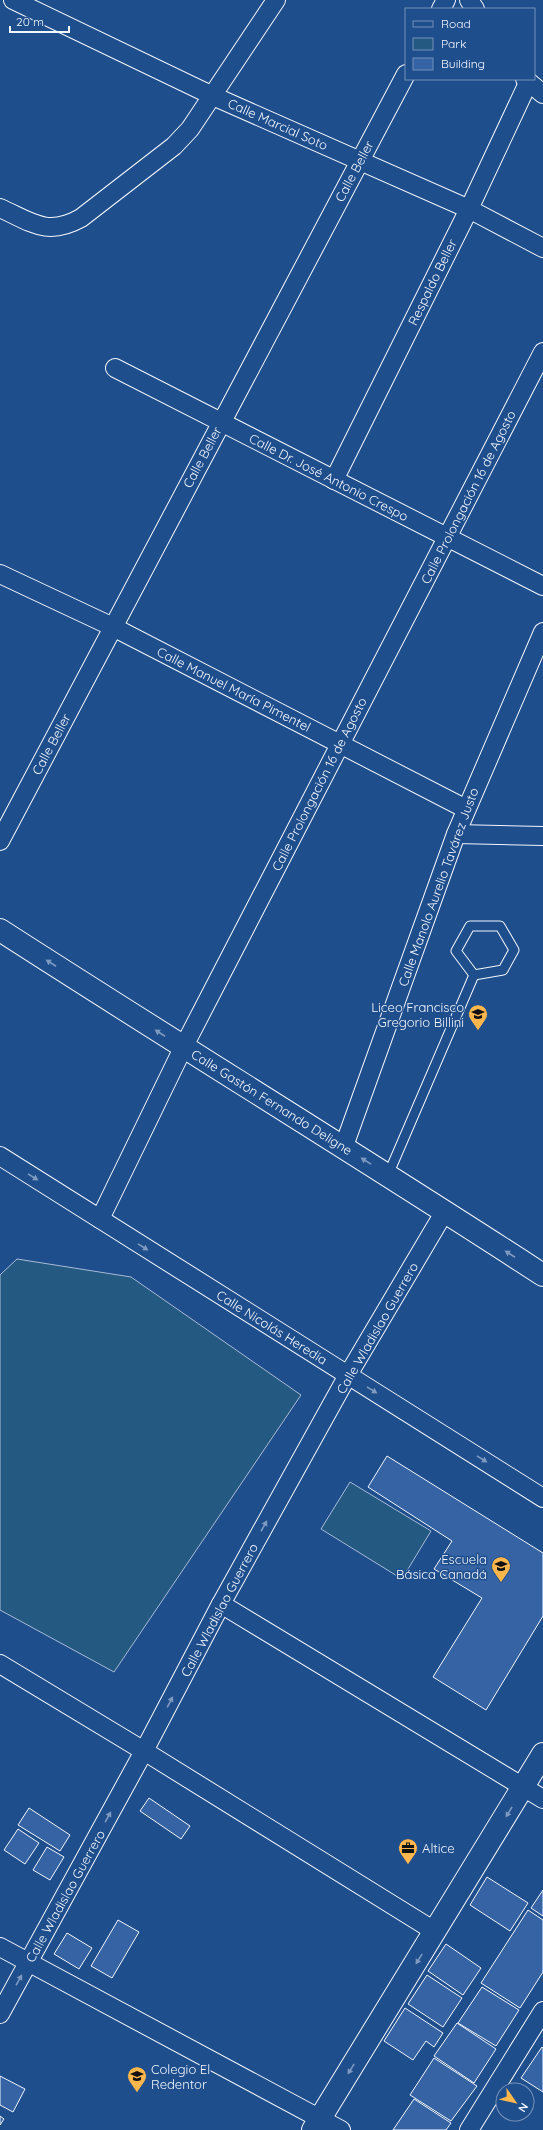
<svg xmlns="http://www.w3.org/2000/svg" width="543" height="2130" viewBox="0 0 543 2130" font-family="Quicksand,sans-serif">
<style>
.green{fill:#245a82;stroke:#a8bbd7}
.building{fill:#3563a3;stroke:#f2f6ff}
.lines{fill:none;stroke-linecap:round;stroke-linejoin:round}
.service-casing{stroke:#f2f6ff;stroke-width:11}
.minor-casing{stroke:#f2f6ff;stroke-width:20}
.tertiary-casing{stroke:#f2f6ff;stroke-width:24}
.primary-casing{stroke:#f2f6ff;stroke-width:24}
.service{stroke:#1f4e8c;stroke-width:9}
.minor{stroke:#1f4e8c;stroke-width:18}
.tertiary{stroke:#1f4e8c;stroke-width:22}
.primary{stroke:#1f4e8c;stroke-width:22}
.oneway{fill:#7e9ac0}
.labels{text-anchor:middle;stroke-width:3;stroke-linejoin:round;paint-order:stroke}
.street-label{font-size:13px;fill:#f2f6ff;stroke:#1f4e8c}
.poi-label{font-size:13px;fill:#f2f6ff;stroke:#1f4e8c;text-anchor:end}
</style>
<rect width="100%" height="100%" fill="#1f4e8c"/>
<g class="green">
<polygon points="17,1259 131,1277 301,1395 114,1672 0,1610 0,1275"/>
<polygon points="350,1482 431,1531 402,1579 321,1529"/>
</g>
<g class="building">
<polygon points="387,1456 543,1553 543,1616 486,1710 433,1677 482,1598 434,1569 452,1541 368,1487"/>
<polygon points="149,1798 190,1826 181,1839 140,1811"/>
<polygon points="29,1808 70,1835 60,1851 18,1825"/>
<polygon points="18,1829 39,1843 25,1864 4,1850"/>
<polygon points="47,1847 64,1857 50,1880 33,1870"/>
<polygon points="487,1877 528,1903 510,1931 470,1905"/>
<polygon points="543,1890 543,1916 531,1908"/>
<polygon points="528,1910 543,1920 543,1972 520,2008 481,1983"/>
<polygon points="118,1920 139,1932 112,1978 91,1966"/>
<polygon points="67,1933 92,1948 79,1969 54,1954"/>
<polygon points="446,1944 481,1968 463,1995 428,1971"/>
<polygon points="427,1975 462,1998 443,2027 408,2004"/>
<polygon points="482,1987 519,2010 496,2046 458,2023"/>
<polygon points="405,2008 443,2033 434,2047 426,2041 413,2060 384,2041"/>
<polygon points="457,2023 496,2049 474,2083 434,2056"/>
<polygon points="542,2047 543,2048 543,2092 521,2078"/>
<polygon points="434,2058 477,2086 451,2121 410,2095"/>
<polygon points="0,2076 25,2089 13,2112 0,2105"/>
<polygon points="414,2099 451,2123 446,2130 393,2130"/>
<polygon points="0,2116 4,2119 0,2125"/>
</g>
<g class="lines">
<defs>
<g id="service">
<polygon points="470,926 500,926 514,950 503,970 474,975 456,951"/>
<polyline points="388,1175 474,975"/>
</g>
<g id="minor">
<polyline points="13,0 213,96 469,209 543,248"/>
<polyline points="469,0 475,9"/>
<polyline points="441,9 446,0"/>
<polyline points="525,79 543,94"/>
<path d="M 0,208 C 31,222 47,237 81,218 L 174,146 L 190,129 L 276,0"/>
<polyline points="115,368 543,586"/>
<polyline points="334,480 469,209 528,83"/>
<polyline points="0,574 113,627 466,809"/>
<polyline points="456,834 543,836"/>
<polyline points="0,841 406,74"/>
<polyline points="344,1146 456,834 543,632"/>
<polyline points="0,1156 543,1498"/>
<polyline points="100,1219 183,1048 543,352"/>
<polyline points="221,1604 543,1799"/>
<polyline points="0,1664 144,1751 436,1932"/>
<polyline points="0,1947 341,2130"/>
<polyline points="0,2014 144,1751 221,1604 348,1375 445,1211"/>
<polyline points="469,2130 543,2011"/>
</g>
<path id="tertiary" d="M 0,930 C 180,1046 363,1158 543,1275"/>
<polyline id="primary" points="313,2130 543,1754"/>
</defs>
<use href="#service" class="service-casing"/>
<use href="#minor" class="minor-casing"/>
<use href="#tertiary" class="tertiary-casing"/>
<use href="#primary" class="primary-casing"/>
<use href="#service" class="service"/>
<use href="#minor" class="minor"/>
<use href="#tertiary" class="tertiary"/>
<use href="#primary" class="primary"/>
</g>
<defs><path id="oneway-solid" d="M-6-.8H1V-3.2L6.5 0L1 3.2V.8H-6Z"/></defs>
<g class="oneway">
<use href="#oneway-solid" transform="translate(51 963) rotate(-147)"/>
<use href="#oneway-solid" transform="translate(160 1033) rotate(-147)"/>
<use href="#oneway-solid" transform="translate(366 1161) rotate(-148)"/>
<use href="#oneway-solid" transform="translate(33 1177) rotate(32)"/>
<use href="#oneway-solid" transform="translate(143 1247) rotate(32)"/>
<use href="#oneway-solid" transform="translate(510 1254) rotate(-147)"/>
<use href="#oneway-solid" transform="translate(372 1390) rotate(32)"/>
<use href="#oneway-solid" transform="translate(482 1459) rotate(32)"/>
<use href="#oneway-solid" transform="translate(264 1526) rotate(-61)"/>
<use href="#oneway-solid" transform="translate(170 1702) rotate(-62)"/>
<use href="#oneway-solid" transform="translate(509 1812) rotate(121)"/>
<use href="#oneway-solid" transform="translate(108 1817) rotate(-61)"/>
<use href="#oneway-solid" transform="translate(419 1959) rotate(122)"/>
<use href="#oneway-solid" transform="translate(19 1980) rotate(-61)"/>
<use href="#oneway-solid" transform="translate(351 2069) rotate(122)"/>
</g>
<defs>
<symbol id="school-pin" viewBox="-11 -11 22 30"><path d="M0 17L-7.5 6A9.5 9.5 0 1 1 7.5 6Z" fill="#ffb74d" stroke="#1f4e8c"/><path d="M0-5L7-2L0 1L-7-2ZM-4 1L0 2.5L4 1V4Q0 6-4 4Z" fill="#111"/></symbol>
<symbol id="office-pin" viewBox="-11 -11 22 30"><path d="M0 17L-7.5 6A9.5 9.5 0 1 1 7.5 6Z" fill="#ffb74d" stroke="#1f4e8c"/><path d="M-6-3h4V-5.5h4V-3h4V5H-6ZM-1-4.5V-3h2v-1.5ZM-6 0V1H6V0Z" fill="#111"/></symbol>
</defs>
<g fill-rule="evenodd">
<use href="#school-pin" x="467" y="1003" width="22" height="30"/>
<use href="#school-pin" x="490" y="1555" width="22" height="30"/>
<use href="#office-pin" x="397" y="1837" width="22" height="30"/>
<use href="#school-pin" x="126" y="2065" width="22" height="30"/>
</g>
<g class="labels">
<g class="street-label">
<text transform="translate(278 124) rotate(24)" y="5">Calle Marcial Soto</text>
<text transform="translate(354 171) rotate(-62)" y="5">Calle Beller</text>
<text transform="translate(432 282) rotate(-64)" y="5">Respaldo Beller</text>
<text transform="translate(202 457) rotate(-62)" y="5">Calle Beller</text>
<text transform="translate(329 477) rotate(27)" y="5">Calle Dr. José Antonio Crespo</text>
<text transform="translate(468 497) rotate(-63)" y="5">Calle Prolongación 16 de Agosto</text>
<text transform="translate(234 689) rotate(27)" y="5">Calle Manuel María Pimentel</text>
<text transform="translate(51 744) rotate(-62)" y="5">Calle Beller</text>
<text transform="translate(319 784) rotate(-63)" y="5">Calle Prolongación 16 de Agosto</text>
<text transform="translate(438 887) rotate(-70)" y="5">Calle Manolo Aurelio Tavárez Justo</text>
<text transform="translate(272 1102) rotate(32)" y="5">Calle Gastón Fernando Deligne</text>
<text transform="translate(272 1327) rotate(32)" y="5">Calle Nicolás Heredia</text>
<text transform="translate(377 1328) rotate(-60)" y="5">Calle Wladislao Guerrero</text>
<text transform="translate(219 1610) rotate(-62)" y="5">Calle Wladislao Guerrero</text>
<text transform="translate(65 1896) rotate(-61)" y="5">Calle Wladislao Guerrero</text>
</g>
<g class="poi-label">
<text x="464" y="1012">Liceo Francisco<tspan x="464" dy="15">Gregorio Billini</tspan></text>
<text x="487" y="1564">Escuela<tspan x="487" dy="15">Básica Canadá</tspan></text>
<text x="422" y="1853" text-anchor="start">Altice</text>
<text x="151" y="2074" text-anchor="start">Colegio El<tspan x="151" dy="15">Redentor</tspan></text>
</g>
</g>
<rect x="405" y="8" width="130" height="72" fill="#1f4e8c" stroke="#7391ba"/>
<rect x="413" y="21" width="20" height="6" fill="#1f4e8c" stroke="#7391ba"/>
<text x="441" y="28" font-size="12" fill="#f2f6ff">Road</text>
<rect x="413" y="38" width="20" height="12" fill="#245a82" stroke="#7391ba"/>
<text x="441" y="48" font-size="12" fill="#f2f6ff">Park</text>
<rect x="413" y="58" width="20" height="12" fill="#3563a3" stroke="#7391ba"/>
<text x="441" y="68" font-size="12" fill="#f2f6ff">Building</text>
<g transform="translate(515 2102) rotate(124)"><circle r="19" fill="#1f4e8c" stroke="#7391ba"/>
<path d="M0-3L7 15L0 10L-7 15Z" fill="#ffb74d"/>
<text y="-6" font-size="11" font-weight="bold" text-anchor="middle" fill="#f2f6ff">N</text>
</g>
<path d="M10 26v6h59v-6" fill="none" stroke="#f2f6ff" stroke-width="2"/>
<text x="16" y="26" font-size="12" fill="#f2f6ff" stroke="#1f4e8c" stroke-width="3" paint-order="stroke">20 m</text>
</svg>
